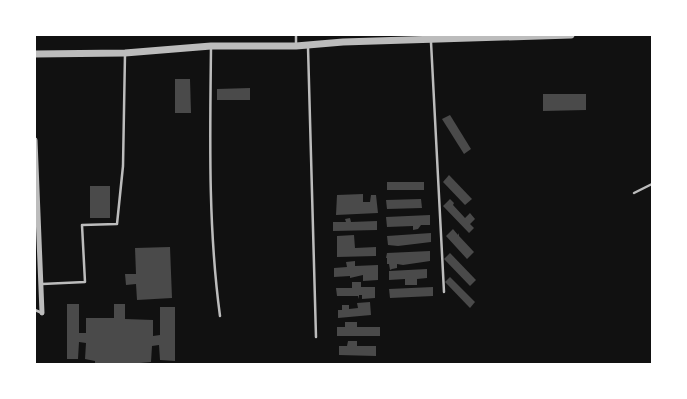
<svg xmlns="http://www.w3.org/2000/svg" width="687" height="399" viewBox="0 0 687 399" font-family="'Times New Roman',serif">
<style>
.building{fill:#4a4a4a}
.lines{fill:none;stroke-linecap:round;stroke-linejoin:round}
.service{stroke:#bcbcbc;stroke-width:2.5}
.minor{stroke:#bcbcbc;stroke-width:5}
.tertiary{stroke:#bcbcbc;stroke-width:7}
</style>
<rect width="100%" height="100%" fill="#111"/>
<g class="building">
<polygon points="175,79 190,79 191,113 175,113"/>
<polygon points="250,88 250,100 217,100 217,89"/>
<polygon points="543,94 586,94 586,110 543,111"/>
<polygon points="450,115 471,149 464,154 442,119"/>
<polygon points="449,175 472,199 465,205 443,182"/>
<rect x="387" y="182" width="37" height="8"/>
<rect x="90" y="186" width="20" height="32"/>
<polygon points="363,194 363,202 370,202 371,195 376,195 378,213 336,215 337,195"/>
<polygon points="421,199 422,208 387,209 386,200"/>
<polygon points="450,199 454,203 453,205 465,218 470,213 475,219 470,224 474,228 469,233 443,206"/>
<polygon points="430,215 430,225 421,225 418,229 413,230 413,226 387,227 386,217"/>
<polygon points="350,218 351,222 377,221 377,230 333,231 333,222 346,222 345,219"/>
<polygon points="453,229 458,235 459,233 459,236 474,252 467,259 446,236"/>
<polygon points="431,233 431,242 398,246 388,245 387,236"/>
<polygon points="354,235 355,248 376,247 376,256 337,257 337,236"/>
<polygon points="170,247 172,298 137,300 136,284 126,285 125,274 136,274 135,248"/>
<polygon points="430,251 430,261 403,265 397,264 397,268 392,269 390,270 389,264 387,264 387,258 386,258 387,253"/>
<polygon points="450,253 476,280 470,286 444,259"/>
<polygon points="355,261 355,266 378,265 378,280 363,281 363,275 350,278 350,276 334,277 334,268 347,267 346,262"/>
<polygon points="427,269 427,278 417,279 417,285 405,285 405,279 389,280 389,271"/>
<polygon points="450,277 475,302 470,308 445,282"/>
<polygon points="352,282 361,282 361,287 375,287 375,298 362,299 362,295 359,295 359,299 358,296 337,296 336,288 352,288"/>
<polygon points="433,287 433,296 390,298 389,289"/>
<polygon points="370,302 371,315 338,318 338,310 342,310 342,305 349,305 349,309 358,308 357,303"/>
<polygon points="67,304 79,304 79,333 86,333 86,318 114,318 114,304 125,304 125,319 153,320 153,336 160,335 160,307 175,307 175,361 160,360 159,345 152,346 151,362 140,363 140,364 95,364 95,361 85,359 86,343 79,342 78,359 67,359"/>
<polygon points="345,322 357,322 357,327 380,327 380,336 337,336 337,327 345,327"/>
<polygon points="348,341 357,341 357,346 376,346 376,356 339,355 339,346 347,346"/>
</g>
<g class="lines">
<g class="service">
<polyline points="431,42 444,292"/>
<polyline points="296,44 296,35"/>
<polyline points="308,47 316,337"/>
<path d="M 211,48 C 210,137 208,227 220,316"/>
<polyline points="634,193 652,184"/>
<polyline points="42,284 85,282 82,225 117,224 123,166 125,54"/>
<polyline points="35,310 42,313"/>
</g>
<polyline class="minor" points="35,140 42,313"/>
<polyline class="tertiary" points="35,54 125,53 211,46 296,46 343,42 571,35"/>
</g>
<rect width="687" height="399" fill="none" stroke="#ffffff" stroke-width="72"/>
</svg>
